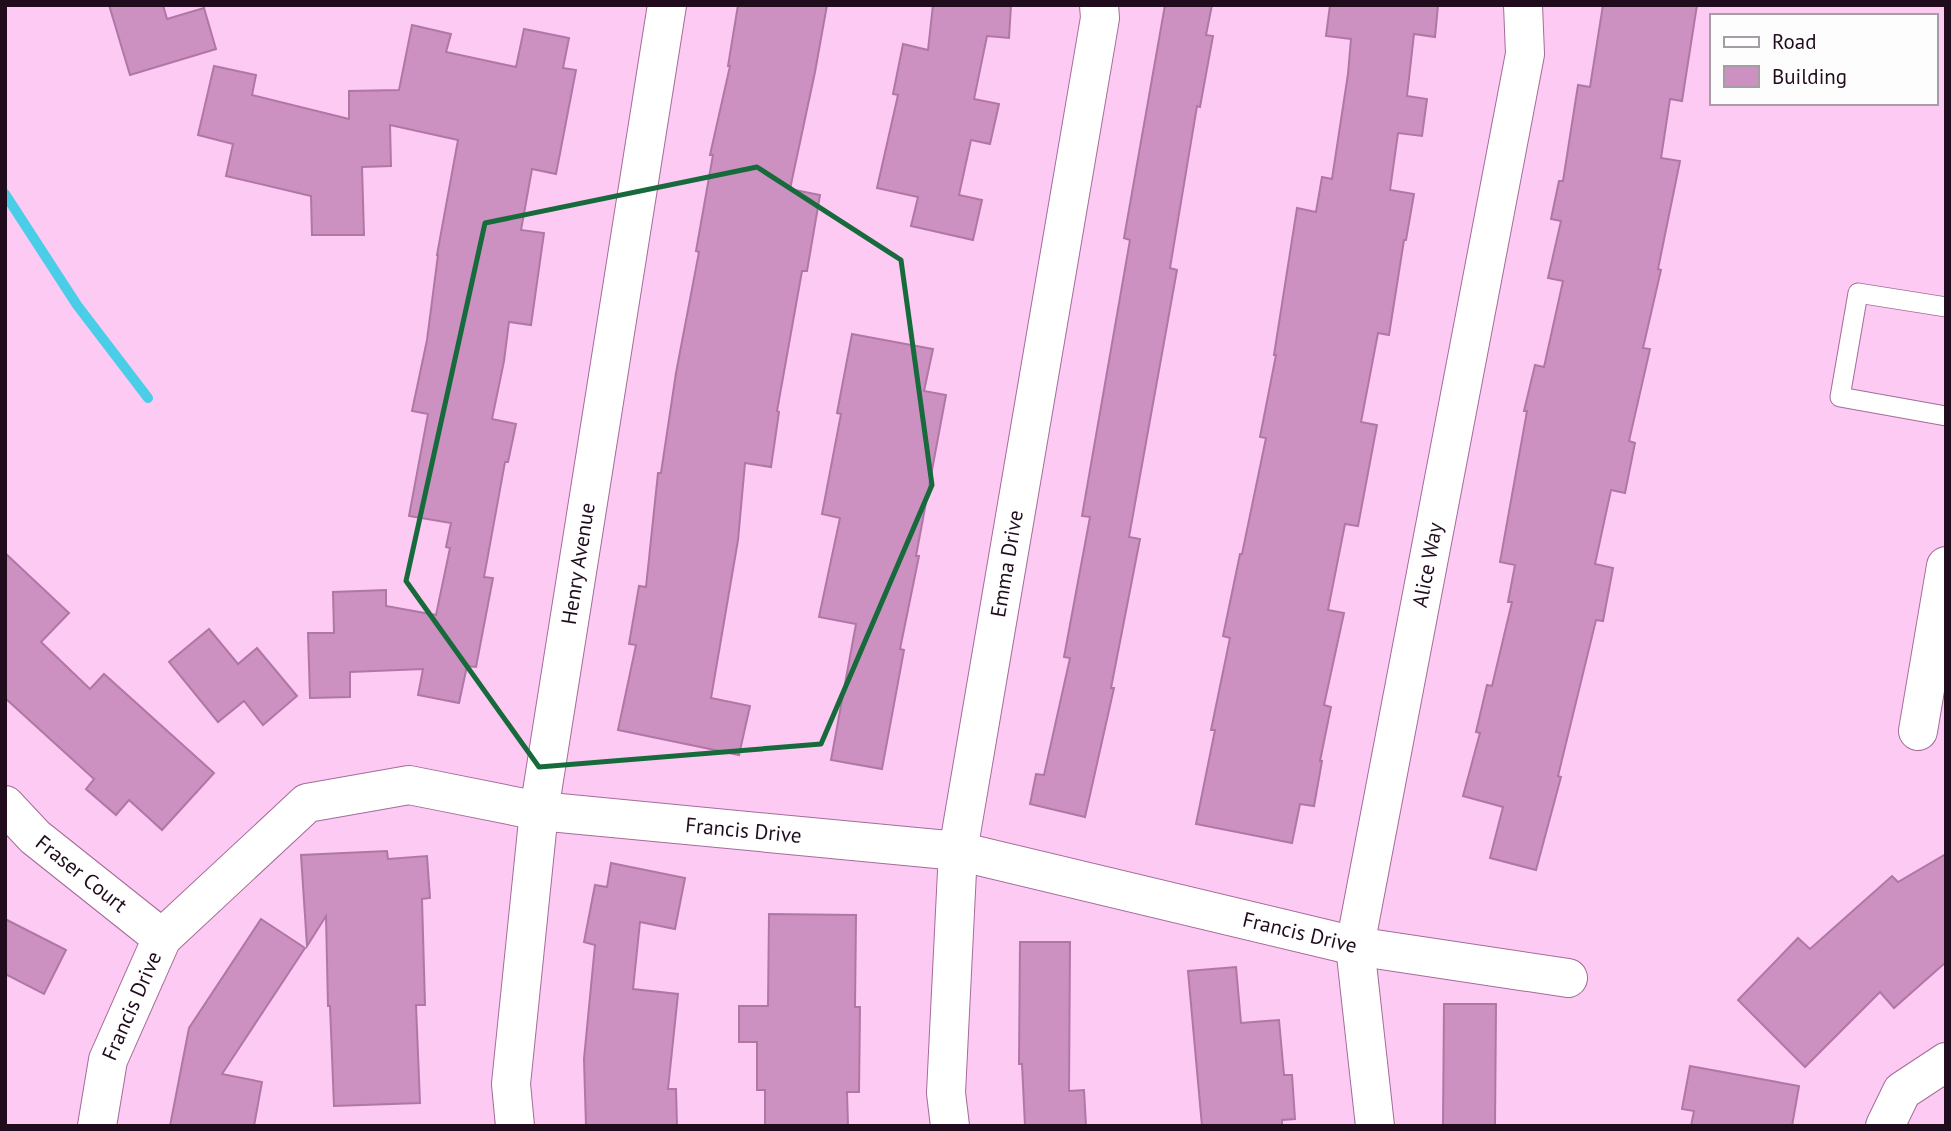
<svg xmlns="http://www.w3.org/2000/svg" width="1951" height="1131" viewBox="0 0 1951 1131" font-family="'PT Sans',sans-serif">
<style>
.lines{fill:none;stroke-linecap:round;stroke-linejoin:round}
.stream{stroke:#4acde7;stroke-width:10}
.building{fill:#cc91c0;stroke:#b077a5;stroke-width:2}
.lane-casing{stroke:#a46c99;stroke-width:21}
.street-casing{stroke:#a46c99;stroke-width:40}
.lane{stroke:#fff;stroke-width:19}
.street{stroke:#fff;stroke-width:38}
.marked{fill:none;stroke:#166a3b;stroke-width:5;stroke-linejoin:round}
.labels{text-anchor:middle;stroke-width:6;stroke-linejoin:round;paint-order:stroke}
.street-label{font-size:21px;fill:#210c1e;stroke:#fdfdfd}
</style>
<rect width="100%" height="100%" fill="#fccaf2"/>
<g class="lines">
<polyline class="stream" points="5,194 77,305 148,398"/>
</g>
<g class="building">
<polygon points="109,5 163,5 167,19 204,8 216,49 130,75"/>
<polygon points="738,5 827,5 815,72 790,189 820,195 807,271 802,271 777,411 779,412 771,467 745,463 738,540 711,698 750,706 739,755 618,730 636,645 629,644 639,586 646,587 658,473 661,473 676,373 699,252 696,251 713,155 710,155 730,66 728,66"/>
<polygon points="933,5 1011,5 1009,38 987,36 974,99 999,104 990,144 971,140 959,195 982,200 973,240 911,226 918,197 877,188 898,95 893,94 903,44 928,50"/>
<polygon points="1165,5 1212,5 1206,35 1213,36 1200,107 1197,106 1170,268 1177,270 1129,537 1140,539 1111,688 1114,688 1085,817 1030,804 1036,774 1044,775 1070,658 1064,657 1090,517 1082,516 1130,240 1124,238"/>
<polygon points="1330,5 1438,5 1435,37 1414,34 1407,96 1427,99 1422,136 1398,133 1390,190 1414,194 1406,240 1404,240 1389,335 1378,333 1361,422 1377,425 1358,526 1345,524 1328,610 1344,613 1324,705 1331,707 1320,761 1322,761 1314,806 1300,804 1292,843 1196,824 1215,730 1211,730 1230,638 1223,636 1240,554 1242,554 1266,438 1260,437 1276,355 1274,355 1297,208 1316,212 1322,177 1332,179 1348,74 1351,39 1326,36"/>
<polygon points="1603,5 1697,5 1682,101 1670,99 1661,158 1680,161 1658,269 1661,270 1643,348 1650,349 1629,441 1635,443 1625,493 1611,490 1595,564 1613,568 1603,621 1596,620 1558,776 1561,777 1536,870 1490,858 1503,807 1463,796 1480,733 1476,732 1487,685 1492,686 1512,602 1508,602 1515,565 1500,562 1527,411 1524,411 1535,365 1544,367 1563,281 1548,278 1561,221 1551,219 1559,181 1563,181 1578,85 1590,87"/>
<polygon points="412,25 451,34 446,52 516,67 524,29 569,38 563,68 576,70 556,174 532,169 521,230 544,233 531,325 509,322 504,361 492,419 516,424 508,462 505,462 484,577 493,578 476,667 467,666 459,703 418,695 423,669 350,672 350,697 310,698 308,633 334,633 333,592 386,590 386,606 436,615 450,548 446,547 451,523 409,516 428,414 412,411 427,340 438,255 437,255 458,140 390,125 391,166 362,167 364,235 312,235 311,196 226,176 233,144 198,135 214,66 256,75 252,95 349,119 349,91 399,90"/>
<polygon points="852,334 933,349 924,391 946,395 916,556 919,556 900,649 904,650 882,769 831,760 856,624 819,617 840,518 822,514 841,414 837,413"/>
<polygon points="5,553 69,613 41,642 90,689 104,674 214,773 162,830 129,800 116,815 86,789 94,779 5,698"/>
<polygon points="209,629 238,664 257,648 297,696 263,725 244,701 218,722 169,662"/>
<polygon points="387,851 388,859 427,856 430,898 422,899 425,1005 416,1005 420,1103 334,1106 330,1006 328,1006 326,916 307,946 301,855"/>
<polygon points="1946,854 1946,962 1894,1008 1880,992 1805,1067 1738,1000 1798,938 1810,949 1892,876 1898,882"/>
<polygon points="611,863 685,878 675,929 640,922 633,989 678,994 668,1089 676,1089 677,1126 586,1126 584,1059 595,945 584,942 595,885 607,887"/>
<polygon points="769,914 856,915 855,1007 860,1007 859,1092 847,1092 848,1126 765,1126 765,1090 757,1090 757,1042 739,1042 739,1006 768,1006"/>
<polygon points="5,919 66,950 44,994 5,974"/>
<polygon points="261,919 305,948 222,1074 262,1082 254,1126 170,1126 189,1028"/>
<polygon points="1020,942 1070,942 1069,1091 1084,1090 1086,1126 1025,1126 1022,1064 1019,1064"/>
<polygon points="1236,967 1241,1023 1279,1020 1284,1075 1292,1075 1295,1119 1282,1120 1282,1126 1202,1126 1188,971"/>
<polygon points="1444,1004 1496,1004 1495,1126 1443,1126"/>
<polygon points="1690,1066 1799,1086 1792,1126 1691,1126 1694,1111 1682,1109"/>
</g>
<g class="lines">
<defs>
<polyline id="lane" points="1946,307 1858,293 1840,397 1946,416"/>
<g id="street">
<polyline points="1918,731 1946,566"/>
<path id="s1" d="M 5,805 L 35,837 L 162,938"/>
<path id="s2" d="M 97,1126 L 108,1060 L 162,938 L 307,803 L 409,785 L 539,811 L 958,851 L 1355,946 L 1568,978"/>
<path id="s3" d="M 515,1126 L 511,1084 L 539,811 L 667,5"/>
<path id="s4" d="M 950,1126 L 946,1093 L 958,851 L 1100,18 L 1099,5"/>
<path id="s5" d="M 1375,1126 L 1355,946 L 1525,54 L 1523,5"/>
<polyline points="1885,1126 1902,1091 1946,1062"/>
</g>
</defs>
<use href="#lane" class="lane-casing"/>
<use href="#street" class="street-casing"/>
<use href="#lane" class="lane"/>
<use href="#street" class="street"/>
</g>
<path class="marked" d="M 757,167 L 901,260 L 932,485 L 821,744 L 539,767 L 406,581 L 485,223 Z"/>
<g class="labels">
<g class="street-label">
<text dy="7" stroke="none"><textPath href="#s3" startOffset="567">Henry Avenue</textPath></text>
<text dy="7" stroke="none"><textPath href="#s4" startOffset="567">Emma Drive</textPath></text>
<text dy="7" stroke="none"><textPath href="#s5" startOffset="569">Alice Way</textPath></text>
<text dy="7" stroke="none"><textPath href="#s2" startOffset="840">Francis Drive</textPath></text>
<text dy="7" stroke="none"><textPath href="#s1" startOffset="103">Fraser Court</textPath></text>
<text dy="7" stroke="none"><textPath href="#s2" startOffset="1407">Francis Drive</textPath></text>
<text dy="7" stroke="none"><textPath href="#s2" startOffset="126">Francis Drive</textPath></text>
</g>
</g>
<rect width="1951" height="1131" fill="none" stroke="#210c1e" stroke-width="14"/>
<rect x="1710" y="14" width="228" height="91" fill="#fdfdfd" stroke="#a59da4" stroke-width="2"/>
<rect x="1724" y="37" width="35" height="10" fill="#ffffff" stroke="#a59da4" stroke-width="2"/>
<text x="1772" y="49" font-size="21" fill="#210c1e">Road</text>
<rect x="1724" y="66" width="35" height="21" fill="#cc91c0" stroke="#a59da4" stroke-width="2"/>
<text x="1772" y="84" font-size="21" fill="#210c1e">Building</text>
</svg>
